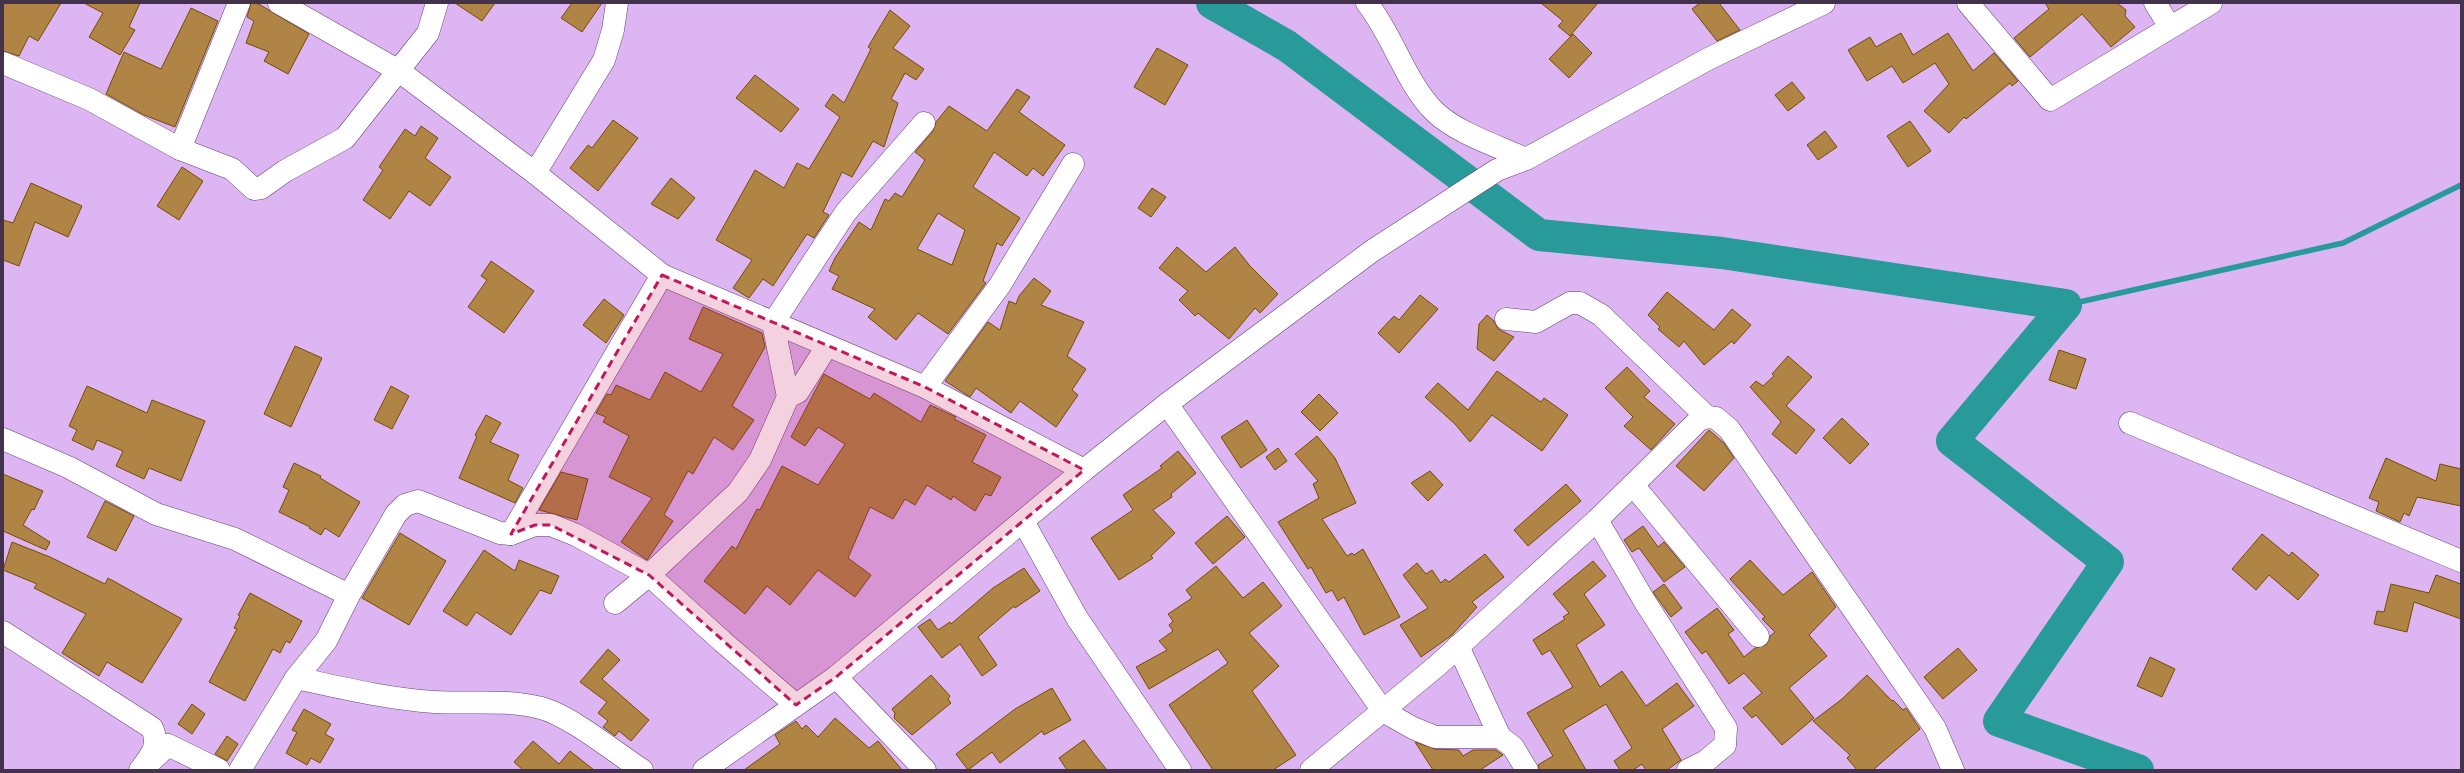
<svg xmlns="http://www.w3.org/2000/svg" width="2464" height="773" viewBox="0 0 2464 773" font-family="'Zilla Slab',serif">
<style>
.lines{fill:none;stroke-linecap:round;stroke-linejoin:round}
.stream{stroke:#289a99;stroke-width:5.5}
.river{stroke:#289a99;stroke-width:32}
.building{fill:#b08445;stroke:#754c00;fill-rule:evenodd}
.minor-casing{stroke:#674178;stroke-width:23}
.minor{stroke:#fff;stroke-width:22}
.marked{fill:#c2185b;fill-opacity:0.2;stroke:#c2185b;stroke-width:3;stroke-dasharray:8 5;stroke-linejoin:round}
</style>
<rect width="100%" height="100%" fill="#deb5f3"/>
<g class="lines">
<polyline class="stream" points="2066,305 2343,243 2461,185"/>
<polyline class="river" points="1212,3 1287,46 1539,235 1722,253 2066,305 1952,441 2108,562 1999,721 2138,770"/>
</g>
<g class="building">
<polygon points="3,3 61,3 38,41 29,36 19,56 3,51"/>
<polygon points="84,3 140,3 129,27 135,30 120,55 89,37 103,13"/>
<polygon points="251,3 257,3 309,34 288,74 264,61 269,52 246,43 254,21 247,17"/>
<polygon points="455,3 495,3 482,21"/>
<polygon points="572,3 602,3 582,32 561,18"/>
<polygon points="1541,3 1598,3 1570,36 1558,26 1563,21"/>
<polygon points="1700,3 1719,3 1740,30 1717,41 1692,9"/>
<polygon points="2045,3 2117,3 2126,10 2125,16 2135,27 2111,47 2082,14 2030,57 2014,38 2049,9"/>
<polygon points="191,8 218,21 175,127 144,115 106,94 124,52 161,69"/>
<polygon points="890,10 910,26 893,48 924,69 916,80 905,73 891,99 898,103 884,147 873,141 852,177 842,172 823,212 829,215 814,238 807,234 773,286 763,279 749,298 733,288 752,260 716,240 755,170 784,188 797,163 809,169 840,117 825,106 833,94 844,103 871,49 868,47"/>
<polygon points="1901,33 1913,55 1948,33 1973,71 1994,53 2018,81 2012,86 2010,83 1966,119 1964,117 1949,133 1924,111 1949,84 1935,63 1903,83 1892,66 1867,81 1848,50 1870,37 1876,47"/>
<polygon points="1573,34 1592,53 1569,78 1549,59"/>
<polygon points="1157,48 1188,65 1165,105 1134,87"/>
<polygon points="755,75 799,109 781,132 736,98"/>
<polygon points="1792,82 1805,98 1788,111 1775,95"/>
<path d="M 1017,89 L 1030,97 L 1019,112 L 1065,145 L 1043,176 L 1033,168 L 1027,176 L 994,152 L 973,187 L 1020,218 L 1002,246 L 997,243 L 983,281 L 986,283 L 948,334 L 918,313 L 896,340 L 868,317 L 875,309 L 832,289 L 839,276 L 829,271 L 835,258 L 859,222 L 871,230 L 885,199 L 889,201 L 895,193 L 902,197 L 925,160 L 915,152 L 933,131 L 936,122 L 949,106 L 987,131 ZM 938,213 L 965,230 L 952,265 L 917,249 Z"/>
<polygon points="613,120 638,138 598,191 570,168 588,145 592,148"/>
<polygon points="1910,121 1931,151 1908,167 1887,136"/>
<polygon points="421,126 438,138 425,158 451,177 430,206 409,191 390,219 363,200 383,170 379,167 405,129 415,136"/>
<polygon points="1825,131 1837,147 1818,160 1807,145"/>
<polygon points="182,167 203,181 179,220 157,206"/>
<polygon points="671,178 695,198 678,219 651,204"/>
<polygon points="31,183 82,206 68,237 35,222 19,266 3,260 3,220 13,223"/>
<polygon points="1152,188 1166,197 1151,217 1138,208"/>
<polygon points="1177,247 1206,272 1235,247 1250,266 1278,294 1260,313 1255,308 1229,339 1198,313 1195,316 1179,300 1188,291 1159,268"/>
<polygon points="491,261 534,291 504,333 468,307 487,280 481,276"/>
<polygon points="1034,278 1051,291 1041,305 1084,322 1067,356 1086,369 1072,390 1078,395 1056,427 1020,401 1011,413 976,388 970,397 945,381 988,322 1000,330 1009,301 1016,304 1019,296"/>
<polygon points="1667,292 1714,330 1732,309 1751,325 1734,344 1732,341 1704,365 1684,341 1679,347 1658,329 1660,327 1648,315"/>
<polygon points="1420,295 1438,309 1399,353 1378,333 1394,316 1399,320"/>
<polygon points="604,299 624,315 606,343 583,325"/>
<polygon points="703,307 762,333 765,347 732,406 754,420 733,450 714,437 693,474 688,471 664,515 673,521 647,560 621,542 652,498 609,477 629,436 603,422 606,417 596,413 607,394 611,395 616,385 650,400 665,372 701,392 723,354 689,339"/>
<polygon points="1487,315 1494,321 1498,329 1514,337 1494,361 1477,349 1479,324"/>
<polygon points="295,346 322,358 291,427 264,414"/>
<polygon points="2059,350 2086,359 2076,389 2049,380"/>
<polygon points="1788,356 1812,377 1786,406 1815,430 1796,454 1772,434 1781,422 1750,387 1756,381 1763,386 1774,376 1772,374"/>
<polygon points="1627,367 1650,391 1644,397 1675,424 1651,450 1624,426 1633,417 1605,388"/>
<polygon points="1497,371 1541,402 1544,398 1568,415 1542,451 1492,415 1470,442 1455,424 1425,397 1438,383 1468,410"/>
<polygon points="824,374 870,399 874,393 921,422 930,405 956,417 954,419 986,435 972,462 1001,477 991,496 985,494 975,511 953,496 951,500 927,485 915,505 905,499 893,519 870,507 848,558 871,575 855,597 818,570 790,605 767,586 745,614 704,581 732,546 736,549 757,509 760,510 782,466 818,485 845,444 818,427 805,446 791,437"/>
<polygon points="87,386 147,413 152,400 205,421 181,481 149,468 144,479 116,466 123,451 97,440 93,450 72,440 77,430 69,426"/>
<polygon points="391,386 409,396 392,429 374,420"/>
<polygon points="1319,394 1338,413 1320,431 1301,412"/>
<polygon points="486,415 501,423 490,442 519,455 508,480 523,488 515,503 459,478 477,436 475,435"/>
<polygon points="1842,418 1869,444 1850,464 1823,438"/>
<polygon points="1247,420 1267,450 1241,468 1221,437"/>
<polygon points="1709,430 1724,443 1734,458 1704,491 1676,466"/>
<polygon points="1317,436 1335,458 1356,503 1322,519 1347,556 1352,553 1354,555 1363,549 1400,617 1364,635 1344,597 1338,601 1332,590 1326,593 1311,567 1308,569 1278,522 1319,498 1313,484 1318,481 1295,454"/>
<polygon points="1278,448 1287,461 1275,470 1266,457"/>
<polygon points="1178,451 1196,473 1171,494 1172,497 1153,510 1175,533 1151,556 1153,558 1119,580 1091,538 1133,510 1123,495 1162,468 1160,466"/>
<polygon points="2386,458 2436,481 2440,464 2461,469 2461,506 2417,497 2409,516 2404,513 2400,522 2376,511 2379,502 2369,498"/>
<polygon points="294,463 321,476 320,478 360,502 339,537 325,528 321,535 309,528 310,527 279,512 289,490 283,487"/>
<polygon points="1430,471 1443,485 1428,501 1411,483"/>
<polygon points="561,472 588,479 577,520 539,510"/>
<polygon points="3,474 43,491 34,510 32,509 23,525 50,542 46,550 3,531"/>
<polygon points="1566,484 1581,501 1528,546 1514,530"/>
<polygon points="105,501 134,516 116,551 87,537"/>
<polygon points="1227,516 1245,537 1213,564 1195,543"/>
<polygon points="1643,526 1658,547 1664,542 1685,567 1664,582 1639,548 1632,552 1624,540"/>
<polygon points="400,533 446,561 409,625 362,598"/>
<polygon points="2262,534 2289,556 2292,552 2319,575 2298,600 2269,575 2256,590 2232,569"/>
<polygon points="12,542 50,557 105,584 108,578 182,619 142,683 107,662 99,676 62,653 86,614 34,588 37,584 3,570"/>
<polygon points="484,550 515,571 519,560 559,576 551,594 540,590 511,635 476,612 467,626 443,611"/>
<polygon points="1485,554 1504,577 1472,602 1477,607 1452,635 1421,657 1400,625 1428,608 1403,575 1417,563 1426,574 1432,570 1441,583 1445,579 1449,582"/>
<polygon points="1750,560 1783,595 1812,572 1836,607 1809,635 1827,656 1789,688 1814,718 1782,745 1756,715 1752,718 1743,708 1762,693 1744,673 1729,684 1706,651 1702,654 1685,632 1717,608 1734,630 1728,634 1744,657 1755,648 1766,645 1770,636 1775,632 1762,619 1765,617 1730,579"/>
<polygon points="1593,561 1606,576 1584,594 1605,625 1576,645 1600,687 1622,671 1646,706 1677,683 1694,706 1662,729 1681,760 1667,770 1646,770 1642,764 1633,770 1620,770 1614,761 1632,748 1606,704 1563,730 1586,770 1539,770 1538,765 1553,756 1527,713 1573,687 1550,650 1542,655 1533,640 1565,619 1563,617 1569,613 1553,594"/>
<polygon points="1216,566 1243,598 1263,582 1282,606 1249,633 1279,666 1252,691 1296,755 1273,770 1213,770 1169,705 1228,663 1218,649 1149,689 1136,667 1167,650 1159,641 1173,631 1169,625 1173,621 1168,614 1192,598 1186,590"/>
<polygon points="1024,568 1040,591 1015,608 1014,606 978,637 997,665 982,676 960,644 942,658 918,627 930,619 938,630 950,622 951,624 993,588"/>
<polygon points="2436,575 2461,584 2461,619 2414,602 2407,632 2374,624 2377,611 2384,612 2391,584 2429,593"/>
<polygon points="1664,584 1682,608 1671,617 1653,592"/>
<polygon points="250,593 302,621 290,643 286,641 280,653 273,649 245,701 209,682 237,629 234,628 240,616 238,615"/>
<polygon points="1958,648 1977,670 1943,699 1924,677"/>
<polygon points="608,649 620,660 602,679 649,720 631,741 619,731 615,736 603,727 608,721 598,713 607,702 580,682"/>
<polygon points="2150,657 2175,669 2162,697 2137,686"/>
<polygon points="931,675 950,696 948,699 951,703 912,735 894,718 895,713 892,709"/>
<polygon points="1867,675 1892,701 1893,700 1903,710 1906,708 1920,729 1873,770 1857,770 1847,758 1850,755 1813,721 1842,699"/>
<polygon points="1052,688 1071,720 1044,735 1042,731 1000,763 992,752 968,770 956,754 1015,709"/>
<polygon points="192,704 205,714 192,734 178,724"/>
<polygon points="304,709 331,724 325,734 334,739 320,763 311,758 307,765 286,753 297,732 292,730"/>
<polygon points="835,718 869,748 878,741 902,770 744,770 780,744 775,735 796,721 802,729 806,725 818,737"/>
<polygon points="227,736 238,744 227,761 215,754"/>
<polygon points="1084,740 1094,754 1107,770 1067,770 1059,758"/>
<polygon points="533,741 559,764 570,751 594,770 523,770 514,762"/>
<polygon points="1415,742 1435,749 1459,750 1463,756 1473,750 1496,750 1503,755 1480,770 1433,770"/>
</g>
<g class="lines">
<defs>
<g id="minor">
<polyline points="279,3 399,71 535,173 662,275 925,387 1084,470"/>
<path d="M 1367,3 C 1393,36 1406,83 1434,111 C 1456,133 1498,146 1526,159"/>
<polyline points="1968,3 2050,100 2211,3"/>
<polyline points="2155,3 2170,27"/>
<polyline points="3,63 89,99 180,149 239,3"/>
<polyline points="180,149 232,169 254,189 261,188 285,171 345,138 428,33 437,3"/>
<polyline points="535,173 604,60 613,30 617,3"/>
<polyline points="1506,319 1536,322 1570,303 1580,303 1601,315 1707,417"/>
<polyline points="925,387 1000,285 1073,164"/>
<polyline points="788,397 798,392 827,346"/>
<polyline points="1167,404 1383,711 1413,728 1435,737 1500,737 1513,747 1527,770"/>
<polyline points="2130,423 2461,561"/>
<polyline points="3,439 68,467 156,514 235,539 349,595"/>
<polyline points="1633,485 1758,636"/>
<polyline points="1597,520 1645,602 1726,728 1725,745 1706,761 1688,770"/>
<polyline points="1023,521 1077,618 1180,770"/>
<polyline points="511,534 662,275"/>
<polyline points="615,603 649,575 738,492 760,460 788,397 773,323 846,212 924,123"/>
<path d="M 3,632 L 152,728 C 160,746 151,756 140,770"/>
<polyline points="1458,646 1500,737"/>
<polyline points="836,677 925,770"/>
<path d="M 296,678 C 342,688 388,699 434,702 C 470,704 506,699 541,708 C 569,715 616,753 642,770"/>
<polyline points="148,764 168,745 219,770"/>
<polyline points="240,770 296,678 326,641 349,595 396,514 405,505 418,501 500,533 511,534 535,525 551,525 576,535 649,575 723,642 796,705"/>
<polyline points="704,770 836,677 1084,470 1167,404 1372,251 1497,170 1526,159 1708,59 1824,3"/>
<polyline points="1311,770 1438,665 1597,520 1699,420 1707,417 1716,418 1729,429 1935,728 1953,770"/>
</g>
</defs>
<use href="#minor" class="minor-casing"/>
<use href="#minor" class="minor"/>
</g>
<path class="marked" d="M 662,275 L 925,387 L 1084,470 L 836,677 L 796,705 L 649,575 L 551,525 L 535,525 L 511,534 Z"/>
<rect width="2464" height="773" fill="none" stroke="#43324c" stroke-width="8"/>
</svg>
